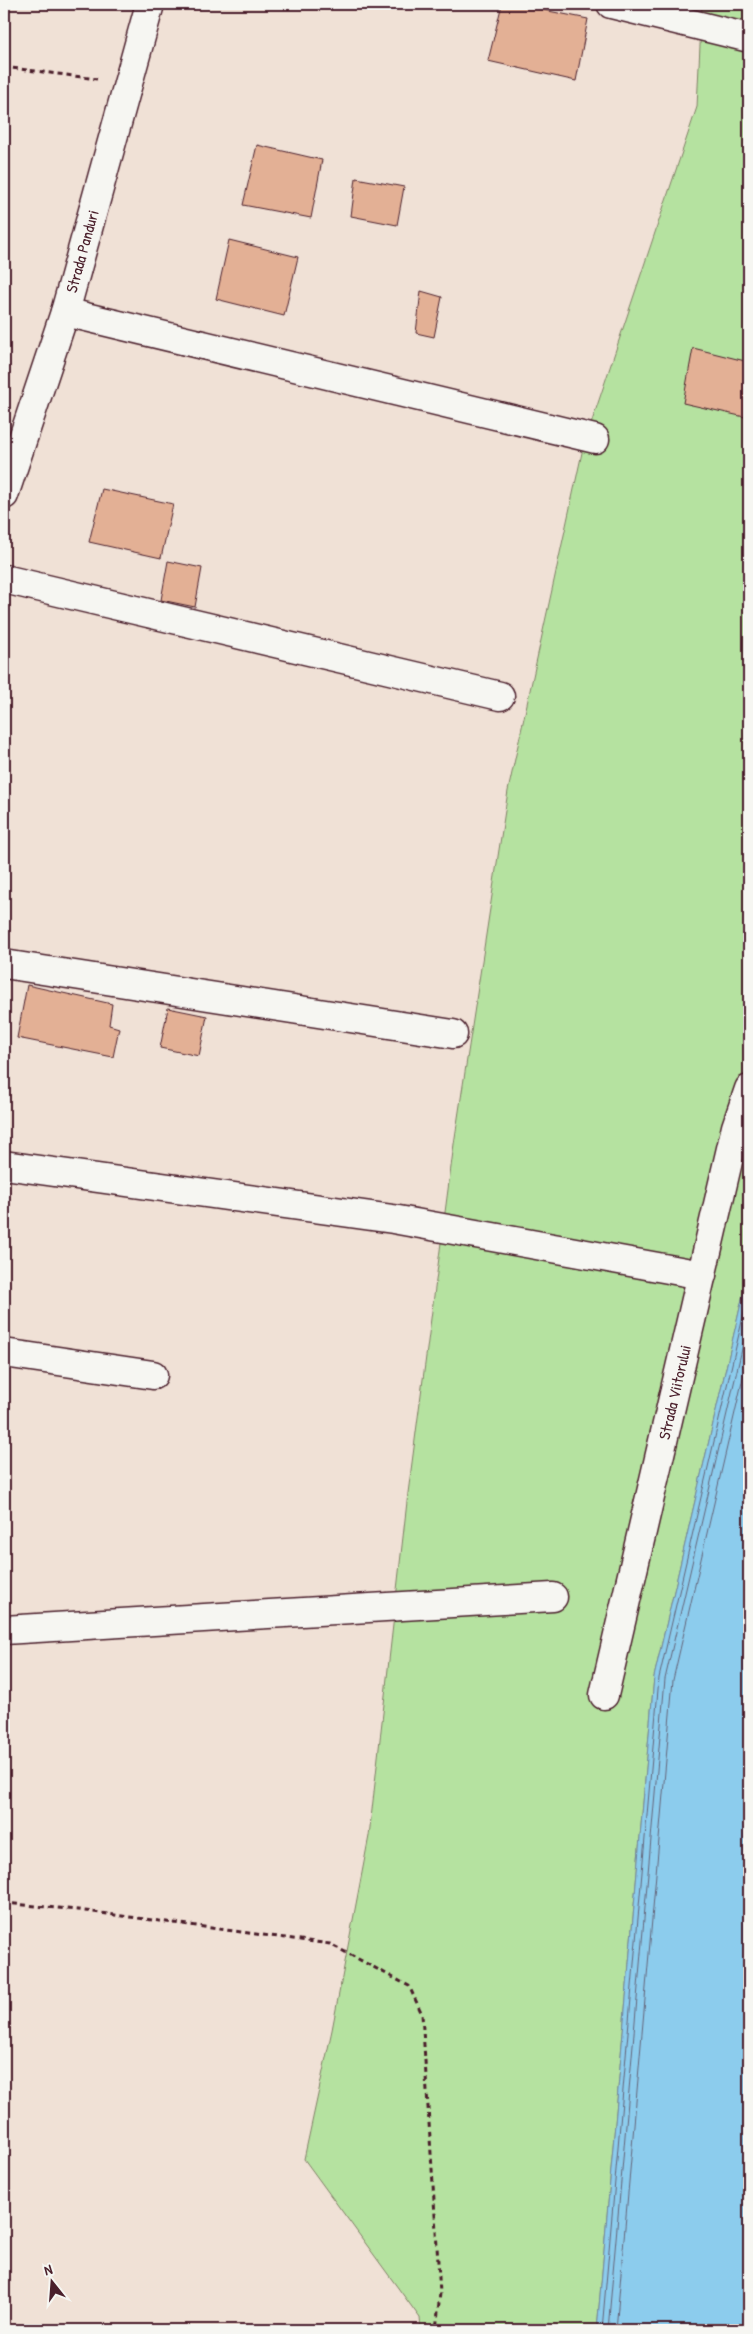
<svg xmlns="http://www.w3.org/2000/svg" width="753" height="2334" viewBox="0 0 753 2334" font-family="'Patrick Hand',sans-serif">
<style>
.green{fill:#b5e2a0;stroke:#808066}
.water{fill:#8ccced;stroke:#72879f}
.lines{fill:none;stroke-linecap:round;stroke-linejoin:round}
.shore{stroke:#646479;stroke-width:1}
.building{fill:#e3b095;stroke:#4a1f2b}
.minor-casing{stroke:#4a1f2b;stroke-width:31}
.path{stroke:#4a1f2b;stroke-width:3;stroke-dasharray:5 4;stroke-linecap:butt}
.minor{stroke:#f6f6f2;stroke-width:28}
.labels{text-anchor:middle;stroke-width:4.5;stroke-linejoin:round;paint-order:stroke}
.street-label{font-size:16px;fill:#4a1f2b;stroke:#f6f6f2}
</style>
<rect width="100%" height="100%" fill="#f0e1d6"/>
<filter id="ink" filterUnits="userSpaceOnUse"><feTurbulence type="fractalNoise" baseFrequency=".02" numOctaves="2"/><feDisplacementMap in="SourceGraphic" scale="10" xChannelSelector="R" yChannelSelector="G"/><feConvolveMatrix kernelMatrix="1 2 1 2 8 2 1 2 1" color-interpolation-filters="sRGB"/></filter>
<g filter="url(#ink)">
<polygon class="green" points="702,4 749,4 749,1269 654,1677 597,2330 421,2330 420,2318 304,2159 332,2030 369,1836 408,1493 454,1144 508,791 583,448 697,107"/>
<polygon class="water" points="749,1269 749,2330 597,2330 654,1677"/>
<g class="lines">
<g class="shore">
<polyline points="602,2330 659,1678 749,1291"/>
<polyline points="608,2330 665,1679 749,1319"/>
<polyline points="616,2330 673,1680 749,1352"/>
</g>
</g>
<g class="building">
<polygon points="272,4 291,4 290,8"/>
<polygon points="502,4 514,4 588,19 576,81 488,61"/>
<polygon points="257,145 322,160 311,218 243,205"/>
<polygon points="356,178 404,187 397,225 351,216"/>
<polygon points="229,240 298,257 284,316 216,299"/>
<polygon points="421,291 442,297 434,337 416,333"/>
<polygon points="693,348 749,362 749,418 683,403"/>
<polygon points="102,489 173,504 161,558 89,542"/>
<polygon points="168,561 202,568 195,607 161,600"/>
<polygon points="27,985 112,1004 109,1025 119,1028 113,1057 17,1038"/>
<polygon points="168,1008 207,1016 199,1056 160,1048"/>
</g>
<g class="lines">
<defs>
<g id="minor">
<polyline points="611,4 749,38"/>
<polyline points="65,312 595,439"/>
<path id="s1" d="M 4,495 L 65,312 L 150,4"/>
<polyline points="4,579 500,696"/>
<polyline points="4,964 453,1034"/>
<polyline points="4,1165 393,1219 702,1275"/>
<polyline points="4,1353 153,1375"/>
<polyline points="4,1630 553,1597"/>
<path id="s2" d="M 604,1695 L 736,1127 L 749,1089"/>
</g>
</defs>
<use href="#minor" class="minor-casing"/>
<g class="path">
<polyline points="4,67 97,79"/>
<polyline points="4,1903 78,1910 330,1944 409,1986 422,2014 440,2293 436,2330"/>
</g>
<use href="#minor" class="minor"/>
</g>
</g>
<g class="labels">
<g class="street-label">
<text dy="6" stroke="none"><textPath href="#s1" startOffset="256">Strada Panduri</textPath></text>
<text dy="6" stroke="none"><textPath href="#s2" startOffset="311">Strada Viitorului</textPath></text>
</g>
</g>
<rect width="753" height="2334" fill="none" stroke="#f6f6f2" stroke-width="20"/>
<rect x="10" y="10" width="733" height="2314" fill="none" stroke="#4a1f2b" stroke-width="2" filter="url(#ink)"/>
<g transform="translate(52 2282) rotate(343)" stroke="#f6f6f2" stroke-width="4" paint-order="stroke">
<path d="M0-4L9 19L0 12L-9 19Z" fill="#4a1f2b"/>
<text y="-8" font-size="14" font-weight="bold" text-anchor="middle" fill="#4a1f2b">N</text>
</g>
</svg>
